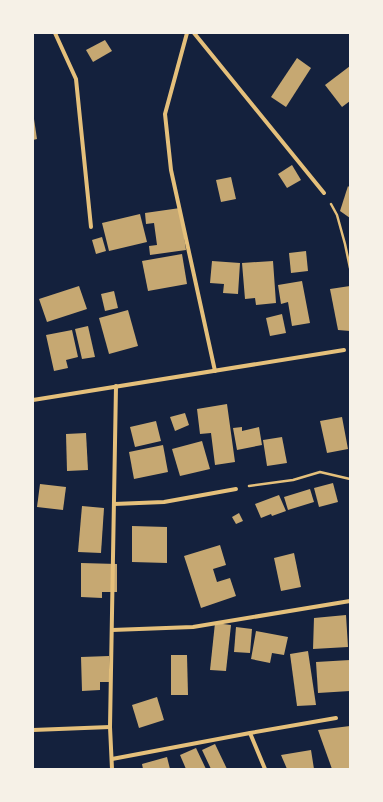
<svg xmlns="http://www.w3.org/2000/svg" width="383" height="802" viewBox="0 0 383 802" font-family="'Golos Text',sans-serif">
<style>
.building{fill:#c6a872}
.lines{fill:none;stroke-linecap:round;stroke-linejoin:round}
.path{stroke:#e5c07b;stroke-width:2.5}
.minor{stroke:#e5c07b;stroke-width:4}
</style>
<rect width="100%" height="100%" fill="#14213d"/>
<g class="building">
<polygon points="105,40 112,51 93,62 86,50"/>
<polygon points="297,58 311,68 286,107 271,97"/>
<polygon points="350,66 350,101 342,107 325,85"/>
<polygon points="33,119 34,119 37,139 33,140"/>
<polygon points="292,165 301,180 287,188 278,174"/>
<polygon points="231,177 236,199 221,202 216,180"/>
<polygon points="348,186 350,188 350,218 340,211"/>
<polygon points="180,208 186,250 150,255 149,246 157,245 154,223 146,224 145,213"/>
<polygon points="140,214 147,242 109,251 102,223"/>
<polygon points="102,237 106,251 96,254 92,240"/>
<polygon points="306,251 308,271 291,273 289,253"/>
<polygon points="182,254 187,284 148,291 142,261"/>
<polygon points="212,261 240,263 238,294 223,293 224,284 210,283"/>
<polygon points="273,261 276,303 256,305 255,298 245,299 242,263"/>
<polygon points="302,281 310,323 292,326 288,302 281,304 278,285"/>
<polygon points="79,286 87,309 47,322 39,299"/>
<polygon points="350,286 350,331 338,330 330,289"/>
<polygon points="114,291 118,308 105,311 101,294"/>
<polygon points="128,310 138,346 109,354 99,318"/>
<polygon points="282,314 286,333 270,336 266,318"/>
<polygon points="88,326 95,357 82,359 75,329"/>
<polygon points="72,330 78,357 66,360 68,368 54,371 46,335"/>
<polygon points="227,404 235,462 215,465 211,433 200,434 197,409"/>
<polygon points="185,413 189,425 175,431 170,417"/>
<polygon points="342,417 348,449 327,453 320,421"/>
<polygon points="156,421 161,441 135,447 130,427"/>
<polygon points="242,427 242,431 259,427 262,445 237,450 233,428"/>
<polygon points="86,433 88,470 67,471 66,434"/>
<polygon points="282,437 287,463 267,466 263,440"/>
<polygon points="202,441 210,469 180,476 172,449"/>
<polygon points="163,445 168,472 134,479 129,452"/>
<polygon points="333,483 338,502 319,507 314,488"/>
<polygon points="40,484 66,487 63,510 37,507"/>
<polygon points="310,489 314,502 288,510 284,497"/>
<polygon points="279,495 286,511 272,516 271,514 261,518 255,504"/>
<polygon points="82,506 104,508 101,553 78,552"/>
<polygon points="239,513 243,521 236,524 232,517"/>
<polygon points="132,526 167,527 167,563 132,562"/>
<polygon points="220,545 226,565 213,569 217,582 230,578 236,596 201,608 184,556"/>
<polygon points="294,553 301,587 281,591 274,558"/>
<polygon points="81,563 117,564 117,592 102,592 102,598 81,597"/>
<polygon points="346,615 348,647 313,649 314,618"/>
<polygon points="215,623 231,625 226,671 210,670"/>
<polygon points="236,627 252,629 250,653 234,652"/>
<polygon points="256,631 288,637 284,655 272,653 270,663 251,659"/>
<polygon points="308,651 316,705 297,706 290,654"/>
<polygon points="171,655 187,655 188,695 171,695"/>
<polygon points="109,656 109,682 100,682 100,690 82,691 81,657"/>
<polygon points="350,660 350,691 318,693 316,662"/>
<polygon points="157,697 164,720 139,728 132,705"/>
<polygon points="350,726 350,769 332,769 318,730"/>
<polygon points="215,744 227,769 211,769 202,750"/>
<polygon points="196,748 206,769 186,769 180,755"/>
<polygon points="311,750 314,769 287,769 281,755"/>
<polygon points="167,757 170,769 143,769 142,764"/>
</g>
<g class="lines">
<g class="path">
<polyline points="331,204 337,215 345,244 350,268"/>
<polyline points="249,486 293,480 320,472 350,479"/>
</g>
<g class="minor">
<polyline points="55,33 76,79 91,227"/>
<polyline points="187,33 165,114 171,170 215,371"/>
<polyline points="194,33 324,193"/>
<polyline points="33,400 344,350"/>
<polyline points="114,504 164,502 236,489"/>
<polyline points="112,630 193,627 350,601"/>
<polyline points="33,730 110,727"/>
<polyline points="250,733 265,769"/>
<polyline points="112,759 250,733 336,718"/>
<polyline points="112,769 110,727 116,386"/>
</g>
</g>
<rect width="383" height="802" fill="none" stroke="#f6f1e7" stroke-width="68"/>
</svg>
